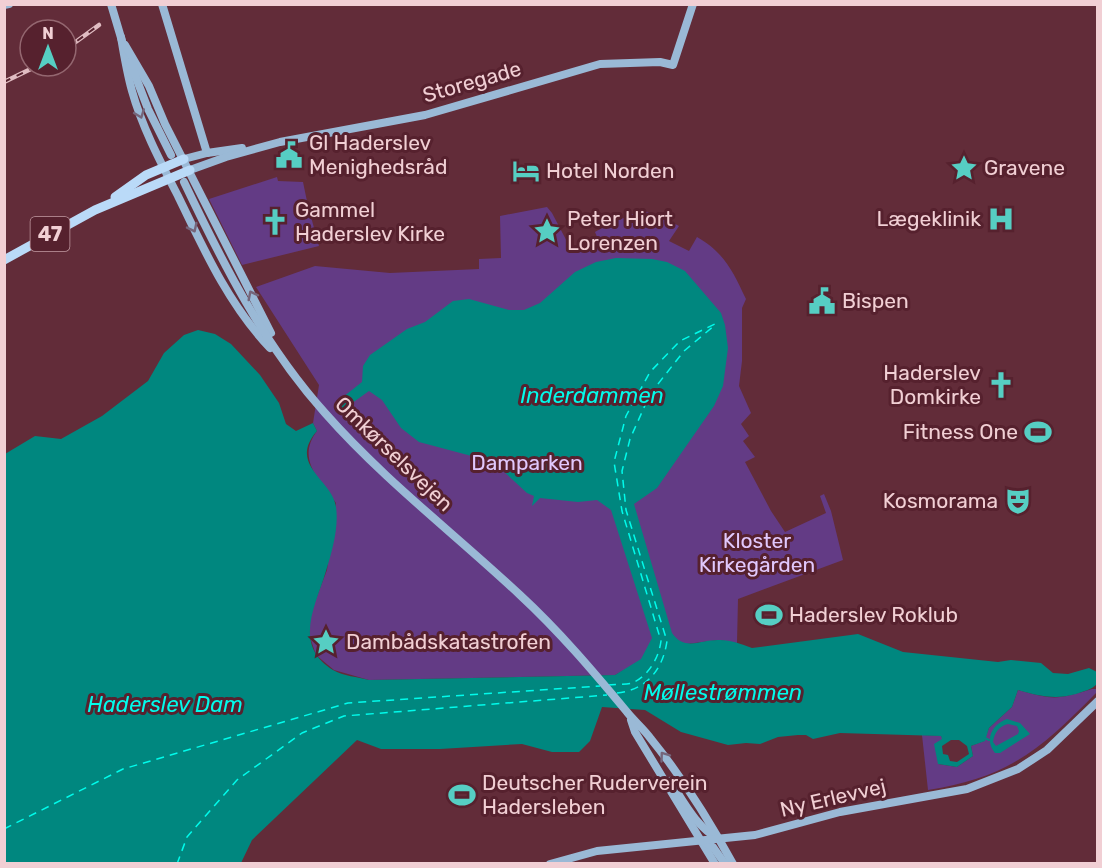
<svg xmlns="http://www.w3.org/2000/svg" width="1102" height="868" viewBox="0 0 1102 868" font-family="Rubik,sans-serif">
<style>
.green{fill:#633b85}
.water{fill:#00877f;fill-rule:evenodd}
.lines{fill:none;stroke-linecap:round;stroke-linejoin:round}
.stream{stroke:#00877f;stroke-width:2}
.ferry{stroke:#01fbeb;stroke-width:1.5;stroke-dasharray:8 6;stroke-linecap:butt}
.secondary{stroke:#9ab9d6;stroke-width:8}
.primary{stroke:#badaf8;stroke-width:9}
.rail-casing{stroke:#e0bcc2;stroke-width:4.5}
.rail{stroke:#56212e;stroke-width:2;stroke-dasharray:7;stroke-linecap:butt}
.oneway{stroke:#75657a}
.labels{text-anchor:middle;stroke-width:6;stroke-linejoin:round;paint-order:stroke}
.shield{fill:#56212e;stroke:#c29ba2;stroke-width:1.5}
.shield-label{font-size:20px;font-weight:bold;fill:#f1cfd4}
.street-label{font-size:21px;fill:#f1cfd4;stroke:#56212e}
.poi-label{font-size:21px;fill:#f1cfd4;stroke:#56212e;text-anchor:start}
.park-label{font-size:21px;fill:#e1c8fd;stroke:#56212e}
.water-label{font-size:22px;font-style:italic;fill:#01fbeb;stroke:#56212e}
</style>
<rect width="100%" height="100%" fill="#622c39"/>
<g class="green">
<polygon points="277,177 278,181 303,182 308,206 319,246 242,265 209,199"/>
<path d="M 547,207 L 552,213 L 573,253 L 584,249 L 587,242 L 593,240 L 600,244 L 595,232 C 606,226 636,210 648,212 C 658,214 669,221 679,226 L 669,241 L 689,251 L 697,237 C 725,253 733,272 746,299 L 742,308 L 742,361 L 739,386 L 751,413 L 741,424 L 749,436 L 743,441 L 755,457 L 745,462 L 771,511 L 785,532 L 826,513 L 820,496 L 824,494 L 831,511 L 843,560 L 738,599 L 737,643 L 719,640 L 686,644 L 677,641 L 615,675 L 369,680 L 334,670 L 316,655 L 309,634 L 311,612 L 327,570 L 336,503 C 319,479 296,459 317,431 L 313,423 L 319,385 L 256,287 L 315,266 L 390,273 L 479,269 L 479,259 L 501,258 L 500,216 Z"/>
<path d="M 1092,689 L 1097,689 L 1097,692 C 1041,749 1010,777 928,790 L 922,735 L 941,736 L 943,739 L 938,764 L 957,767 L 973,756 L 971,746 L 984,741 L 989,728 L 1012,707 L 1018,690 C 1054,700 1056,700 1092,689 Z"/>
</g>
<g class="water">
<path d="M 616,258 L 652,259 L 667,262 L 685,271 L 721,313 L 725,325 L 728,348 L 723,386 L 714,406 L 657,488 L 634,504 L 672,633 C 685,652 701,639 720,640 C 731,640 741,644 752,648 L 858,634 L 903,652 L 998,662 L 1011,660 L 1041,663 L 1053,673 L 1068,674 L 1089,668 L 1097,672 L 1097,684 C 1091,690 1084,691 1076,694 C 1055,700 1039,696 1018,690 L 1012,707 L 989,728 L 985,741 L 971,746 L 973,756 L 957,767 L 938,764 L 934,744 L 942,739 L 941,736 L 840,733 L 813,739 L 806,735 L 798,735 L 778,737 L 760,744 L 746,743 L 728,745 L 681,732 L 645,710 L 602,707 L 590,741 L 579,752 L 552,752 L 522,744 L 440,749 L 381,749 L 357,740 L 252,840 L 241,863 L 5,864 L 5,454 L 35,436 L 61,439 L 102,416 L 148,381 L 164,353 L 184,335 L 198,330 L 215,334 L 231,344 L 260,375 L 279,403 L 286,424 L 296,431 L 313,423 L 317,431 C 287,465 333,480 336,507 C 339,527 332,552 326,571 C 316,605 292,645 333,670 C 343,676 358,677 369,680 L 615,675 L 641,659 L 652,638 L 611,510 L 597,500 L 578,502 L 540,498 L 532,506 L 534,496 L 527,493 L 501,469 L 479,458 L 419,442 L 401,428 L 382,400 L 369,391 L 341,411 L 335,407 L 338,401 L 362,382 L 363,366 L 370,355 L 407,329 L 425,322 L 453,301 L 469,299 L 509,310 L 524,310 L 540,303 L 575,272 L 596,262 ZM 951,740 L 959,740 L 967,746 L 969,754 L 957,762 L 950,761 L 948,755 L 943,754 L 942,746 Z"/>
<path d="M 1007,719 L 1020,723 L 1030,734 L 1000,753 L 995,753 C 984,740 992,724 1007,719 ZM 1008,724 L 1017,726 L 1019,731 L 1018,734 L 996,746 L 993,742 C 994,733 999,726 1008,724 Z"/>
</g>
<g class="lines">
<polyline class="stream" points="985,738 989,740"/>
<g class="ferry">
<path d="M 608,685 C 615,684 626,685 632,683 C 649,676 659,657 661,641 L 622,511 L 614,462 L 626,416 L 650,372 L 680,341 L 719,322"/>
<path d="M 617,693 C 647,690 663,669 667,641 L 626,510 L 622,471 L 630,439 L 650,394 L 684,351 L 715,325"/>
<polyline points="4,829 123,769 348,703 600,686"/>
<polyline points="177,864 187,837 237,780 302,733 344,716 607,695"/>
</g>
<g class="secondary">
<polyline points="111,4 122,41"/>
<polyline points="162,4 207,153"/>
<polyline points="4,5 9,4"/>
<path d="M 121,37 C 124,55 127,73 132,91 C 142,127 161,163 178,196 C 204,250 229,305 270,348"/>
<polyline points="125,45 149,86 165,124 271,333"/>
<polyline points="130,62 148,109 171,155"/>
<polyline points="184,159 207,153 242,148"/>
<polyline points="190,170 226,157 280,142 425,115 600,64 660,62 673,65 693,4"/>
<path d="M 184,182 C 223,264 264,345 325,413 C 384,480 455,534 520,595 C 559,631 593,671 627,712 C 634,721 644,729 651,739 C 682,777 709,820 733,864"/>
<polyline points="631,720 635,732 715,864"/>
<path d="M 670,781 C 684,802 696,827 719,839"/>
<polyline points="701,841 713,847 725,864"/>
<polyline points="550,864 597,851 755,835 840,812 967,789 1018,769 1047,750 1098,701"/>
</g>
<g class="primary">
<polyline points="115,197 146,175 184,159"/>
<polyline points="4,260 95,210 190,170"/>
</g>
<defs>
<g id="rail">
<polyline points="66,49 99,25"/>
<polyline points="4,82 37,66"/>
</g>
</defs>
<use href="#rail" class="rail-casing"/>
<use href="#rail" class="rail"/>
</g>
<defs><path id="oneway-chevron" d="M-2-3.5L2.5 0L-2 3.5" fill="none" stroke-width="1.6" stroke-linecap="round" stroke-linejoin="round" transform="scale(1.5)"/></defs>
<g class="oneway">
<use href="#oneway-chevron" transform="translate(140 114) rotate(69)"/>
<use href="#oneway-chevron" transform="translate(193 228) rotate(64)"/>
<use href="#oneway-chevron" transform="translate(252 295) rotate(-117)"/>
<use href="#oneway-chevron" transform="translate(664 756) rotate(-126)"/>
</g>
<defs>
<symbol id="civic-bare" viewBox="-9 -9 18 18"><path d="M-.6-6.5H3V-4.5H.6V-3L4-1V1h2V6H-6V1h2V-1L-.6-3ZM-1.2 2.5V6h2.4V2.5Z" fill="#56cec3" stroke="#56212e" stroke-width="2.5" paint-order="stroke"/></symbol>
<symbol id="sight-bare" viewBox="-9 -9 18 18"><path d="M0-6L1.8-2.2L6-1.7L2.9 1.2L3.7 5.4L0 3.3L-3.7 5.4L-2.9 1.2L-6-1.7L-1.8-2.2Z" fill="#56cec3" stroke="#56212e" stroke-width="2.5" paint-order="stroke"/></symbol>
<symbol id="hotel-bare" viewBox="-9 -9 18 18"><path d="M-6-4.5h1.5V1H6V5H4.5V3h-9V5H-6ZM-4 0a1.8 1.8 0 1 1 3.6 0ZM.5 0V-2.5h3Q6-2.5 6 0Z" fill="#56cec3" stroke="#56212e" stroke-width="2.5" paint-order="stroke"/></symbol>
<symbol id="hospital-bare" viewBox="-9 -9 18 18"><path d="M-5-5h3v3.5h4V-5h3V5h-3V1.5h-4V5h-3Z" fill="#56cec3" stroke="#56212e" stroke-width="2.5" paint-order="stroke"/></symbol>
<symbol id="church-bare" viewBox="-9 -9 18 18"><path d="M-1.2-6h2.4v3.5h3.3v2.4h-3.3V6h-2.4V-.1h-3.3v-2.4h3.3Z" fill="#56cec3" stroke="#56212e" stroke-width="2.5" paint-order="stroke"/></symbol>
<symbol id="stadium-bare" viewBox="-9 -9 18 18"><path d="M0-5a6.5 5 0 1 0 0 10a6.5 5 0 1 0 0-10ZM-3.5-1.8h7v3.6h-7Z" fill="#56cec3" stroke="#56212e" stroke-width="2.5" paint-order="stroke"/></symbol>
<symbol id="theatre-bare" viewBox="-9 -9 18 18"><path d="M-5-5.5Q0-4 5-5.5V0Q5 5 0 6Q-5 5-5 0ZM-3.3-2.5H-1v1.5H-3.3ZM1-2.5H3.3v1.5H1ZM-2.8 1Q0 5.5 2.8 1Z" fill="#56cec3" stroke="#56212e" stroke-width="2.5" paint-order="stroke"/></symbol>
</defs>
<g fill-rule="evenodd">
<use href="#civic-bare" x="270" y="136" width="38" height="38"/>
<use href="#sight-bare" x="945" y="149" width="38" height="38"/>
<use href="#hotel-bare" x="507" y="152" width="38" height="38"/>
<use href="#hospital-bare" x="982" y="200" width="38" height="38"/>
<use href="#church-bare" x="256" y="203" width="38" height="38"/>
<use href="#sight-bare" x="528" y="212" width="38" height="38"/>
<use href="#civic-bare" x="803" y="282" width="38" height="38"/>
<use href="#church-bare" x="982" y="366" width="38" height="38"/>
<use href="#stadium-bare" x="1019" y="413" width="38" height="38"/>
<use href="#theatre-bare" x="999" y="482" width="38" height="38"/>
<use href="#stadium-bare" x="750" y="596" width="38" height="38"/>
<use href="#sight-bare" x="307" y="623" width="38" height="38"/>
<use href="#stadium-bare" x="443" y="776" width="38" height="38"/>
</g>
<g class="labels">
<rect class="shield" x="30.5" y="217" width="39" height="34" rx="4.5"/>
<g class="shield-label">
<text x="50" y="241">47</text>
</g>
<g class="street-label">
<text transform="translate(472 82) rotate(-16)" y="7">Storegade</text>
<text transform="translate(394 454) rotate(44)" y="7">Omkørselsvejen</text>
<text transform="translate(833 798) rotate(-13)" y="7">Ny Erlevvej</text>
</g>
<g class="poi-label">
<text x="309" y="150">Gl Haderslev<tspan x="309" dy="24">Menighedsråd</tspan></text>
<text x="984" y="175">Gravene</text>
<text x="546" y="178">Hotel Norden</text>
<text x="295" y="217">Gammel<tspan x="295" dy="24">Haderslev Kirke</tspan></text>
<text x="567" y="226">Peter Hiort<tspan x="567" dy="24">Lorenzen</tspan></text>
<text x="981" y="226" text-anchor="end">Lægeklinik</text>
<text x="842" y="308">Bispen</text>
<text x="981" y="380" text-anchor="end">Haderslev<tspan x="981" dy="24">Domkirke</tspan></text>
<text x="1018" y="439" text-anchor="end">Fitness One</text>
<text x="998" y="508" text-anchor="end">Kosmorama</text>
<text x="789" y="622">Haderslev Roklub</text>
<text x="346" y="649">Dambådskatastrofen</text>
<text x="482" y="790">Deutscher Ruderverein<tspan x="482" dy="24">Hadersleben</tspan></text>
</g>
<g class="park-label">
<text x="527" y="470">Damparken</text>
<text x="757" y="548">Kloster<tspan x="757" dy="24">Kirkegården</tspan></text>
</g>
<g class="water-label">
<text x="592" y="403">Inderdammen</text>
<text x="723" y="700">Møllestrømmen</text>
<text x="165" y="712">Haderslev Dam</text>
</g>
</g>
<rect width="1102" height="868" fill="none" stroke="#f1cfd4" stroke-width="12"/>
<g transform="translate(48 48)"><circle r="28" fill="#56212e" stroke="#946770" stroke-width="1.5"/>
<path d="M0-4.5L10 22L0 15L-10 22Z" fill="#56cec3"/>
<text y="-9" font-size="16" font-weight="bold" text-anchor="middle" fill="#f1cfd4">N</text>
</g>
</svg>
